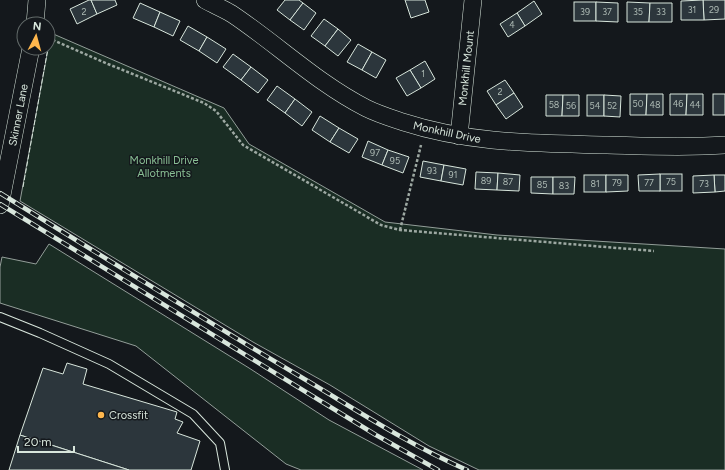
<svg xmlns="http://www.w3.org/2000/svg" width="725" height="470" viewBox="0 0 725 470" font-family="Figtree,sans-serif">
<style>
.green{fill:#1a2d24;stroke:#939e99}
.building{fill:#2c363c;stroke:#d8e6dc}
.lines{fill:none;stroke-linecap:round;stroke-linejoin:round}
.lane-casing{stroke:#d8e6dc;stroke-width:10}
.street-casing{stroke:#d8e6dc;stroke-width:18}
.path{stroke:#9da8a2;stroke-width:2.5;stroke-dasharray:3 2;stroke-linecap:butt}
.lane{stroke:#14181c;stroke-width:8}
.street{stroke:#14181c;stroke-width:17}
.rail-casing{stroke:#d8e6dc;stroke-width:4.5}
.rail{stroke:#14181c;stroke-width:3;stroke-dasharray:9;stroke-linecap:butt}
.fence{stroke:#d8e6dc;stroke-width:1;stroke-dasharray:5 2;stroke-linecap:butt}
.poi-dot{fill:#ffb74d;stroke:#14181c;stroke-width:1.5}
.labels{text-anchor:middle;stroke-width:3;stroke-linejoin:round;paint-order:stroke}
.number-label{font-size:9px;fill:#adbab4}
.street-label{font-size:11px;fill:#d8e6dc;stroke:#14181c}
.park-label{font-size:11px;fill:#8ac095;stroke:#14181c}
.poi-label{font-size:11px;fill:#d8e6dc;stroke:#14181c;text-anchor:start}
</style>
<rect width="100%" height="100%" fill="#14181c"/>
<g class="green">
<polygon points="51,33 224,108 249,144 385,222 497,235 725,249 725,470 479,470 429,446 330,385 253,342 20,201"/>
<polygon points="49,244 249,368 329,420 423,470 301,470 286,464 136,346 0,303 0,267 2,257 36,264"/>
</g>
<g class="building">
<polygon points="89,0 91,0 97,14 77,24 70,9"/>
<polygon points="91,0 115,0 117,5 97,14"/>
<polygon points="285,0 299,0 303,3 290,20 277,10"/>
<polygon points="405,0 425,0 429,12 411,18"/>
<polygon points="703,0 725,0 725,19 704,20"/>
<polygon points="703,0 704,20 681,20 681,1"/>
<polygon points="534,1 542,14 525,26 517,13"/>
<rect x="574" y="2" width="22" height="19"/>
<polygon points="596,2 618,3 618,22 596,21"/>
<polygon points="627,2 650,3 649,22 627,22"/>
<polygon points="140,3 160,12 154,27 133,18"/>
<polygon points="303,3 316,13 304,30 290,20"/>
<polygon points="650,3 672,3 672,22 649,22"/>
<polygon points="160,12 180,21 173,36 154,27"/>
<polygon points="517,13 525,26 508,37 500,24"/>
<polygon points="324,19 338,29 325,46 311,36"/>
<polygon points="188,26 207,37 199,51 180,40"/>
<polygon points="338,29 351,40 338,56 325,46"/>
<polygon points="207,37 226,49 217,63 199,51"/>
<polygon points="358,44 372,52 362,70 347,62"/>
<polygon points="372,52 386,60 376,78 362,70"/>
<polygon points="233,54 251,67 241,80 223,67"/>
<polygon points="425,61 435,79 421,88 410,70"/>
<polygon points="251,67 268,80 258,93 241,80"/>
<polygon points="410,70 421,88 407,96 396,78"/>
<polygon points="505,80 514,93 496,105 487,91"/>
<polygon points="277,86 295,99 285,113 267,100"/>
<polygon points="514,93 523,107 506,119 496,105"/>
<polygon points="630,94 647,94 646,115 630,115"/>
<polygon points="647,94 663,94 663,115 646,115"/>
<polygon points="670,94 687,94 686,115 670,115"/>
<polygon points="687,94 703,94 703,115 686,115"/>
<rect x="713" y="94" width="12" height="21"/>
<polygon points="546,95 563,95 562,116 546,116"/>
<polygon points="563,95 579,95 579,116 562,116"/>
<rect x="587" y="95" width="17" height="21"/>
<polygon points="604,95 621,96 620,117 604,116"/>
<polygon points="295,99 312,112 302,126 285,113"/>
<polygon points="320,116 339,128 330,142 312,130"/>
<polygon points="339,128 358,139 349,153 330,142"/>
<polygon points="368,141 388,150 382,165 362,157"/>
<polygon points="388,150 409,157 403,173 382,165"/>
<polygon points="423,161 444,165 441,181 420,177"/>
<polygon points="444,165 466,169 463,185 441,181"/>
<polygon points="476,172 498,173 497,190 475,189"/>
<polygon points="498,173 520,175 519,191 497,190"/>
<rect x="660" y="174" width="22" height="17"/>
<polygon points="660,174 660,191 639,191 638,175"/>
<rect x="584" y="175" width="22" height="17"/>
<polygon points="606,175 628,175 628,191 606,192"/>
<polygon points="714,175 725,175 725,191 715,192"/>
<polygon points="714,175 715,192 693,193 693,176"/>
<polygon points="531,177 553,177 553,194 531,193"/>
<polygon points="553,177 575,177 574,194 553,194"/>
<polygon points="67,363 87,369 83,384 177,412 175,419 183,422 177,433 200,441 191,470 129,470 20,435 43,368 63,374"/>
<polygon points="20,435 129,470 9,470"/>
</g>
<g class="lines">
<defs>
<polyline id="lane" points="0,317 40,333 109,364 193,414 220,443 225,470"/>
<g id="street">
<path d="M 205,0 C 214,5 224,9 232,14 C 277,44 317,83 366,108 C 378,114 391,118 403,122 C 471,144 536,143 607,145 C 646,146 686,148 725,145"/>
<polyline points="35,24 37,0"/>
<polyline points="459,136 473,0"/>
<polyline points="0,205 31,48"/>
</g>
</defs>
<use href="#lane" class="lane-casing"/>
<use href="#street" class="street-casing"/>
<g class="path">
<polyline points="48,38 108,64 204,103 216,111 243,145 381,225 400,230 654,251"/>
<polyline points="400,230 421,145"/>
</g>
<use href="#lane" class="lane"/>
<use href="#street" class="street"/>
<defs>
<g id="rail">
<path d="M 0,193 C 100,255 200,317 301,377 C 355,409 409,445 467,470"/>
<polyline points="0,204 376,435 438,470"/>
</g>
</defs>
<use href="#rail" class="rail-casing"/>
<use href="#rail" class="rail"/>
<polyline class="fence" points="23,187 48,48"/>
</g>
<circle class="poi-dot" cx="101" cy="415" r="4"/>
<g class="labels">
<g class="number-label">
<text x="692" y="13">31</text>
<text x="714" y="13">29</text>
<text x="84" y="15">2</text>
<text x="585" y="15">39</text>
<text x="607" y="15">37</text>
<text x="638" y="15">35</text>
<text x="661" y="15">33</text>
<text x="512" y="28">4</text>
<text x="423" y="77">1</text>
<text x="500" y="95">2</text>
<text x="638" y="107">50</text>
<text x="678" y="107">46</text>
<text x="554" y="108">58</text>
<text x="655" y="108">48</text>
<text x="695" y="108">44</text>
<text x="571" y="109">56</text>
<text x="595" y="109">54</text>
<text x="612" y="109">52</text>
<text x="375" y="156">97</text>
<text x="395" y="164">95</text>
<text x="432" y="174">93</text>
<text x="453" y="178">91</text>
<text x="486" y="184">89</text>
<text x="508" y="185">87</text>
<text x="671" y="185">75</text>
<text x="617" y="186">79</text>
<text x="649" y="186">77</text>
<text x="595" y="187">81</text>
<text x="704" y="187">73</text>
<text x="542" y="188">85</text>
<text x="564" y="189">83</text>
</g>
<g class="street-label">
<text transform="translate(466 68) rotate(-84)" y="4">Monkhill Mount</text>
<text transform="translate(18 115) rotate(-79)" y="4">Skinner Lane</text>
<text transform="translate(447 132) rotate(12)" y="4">Monkhill Drive</text>
</g>
<g class="park-label">
<text x="164" y="164">Monkhill Drive<tspan x="164" dy="13">Allotments</tspan></text>
</g>
<g class="poi-label">
<text x="109" y="419">Crossfit</text>
</g>
</g>
<g transform="translate(36 36) rotate(6)"><circle r="19" fill="#14181c" stroke="#626a69"/>
<path d="M0-3L7 15L0 10L-7 15Z" fill="#ffb74d"/>
<text y="-6" font-size="11" font-weight="bold" text-anchor="middle" fill="#d8e6dc">N</text>
</g>
<path d="M18 446v6h56v-6" fill="none" stroke="#d8e6dc" stroke-width="2"/>
<text x="24" y="446" font-size="12" fill="#d8e6dc" stroke="#14181c" stroke-width="3" paint-order="stroke">20 m</text>
</svg>
